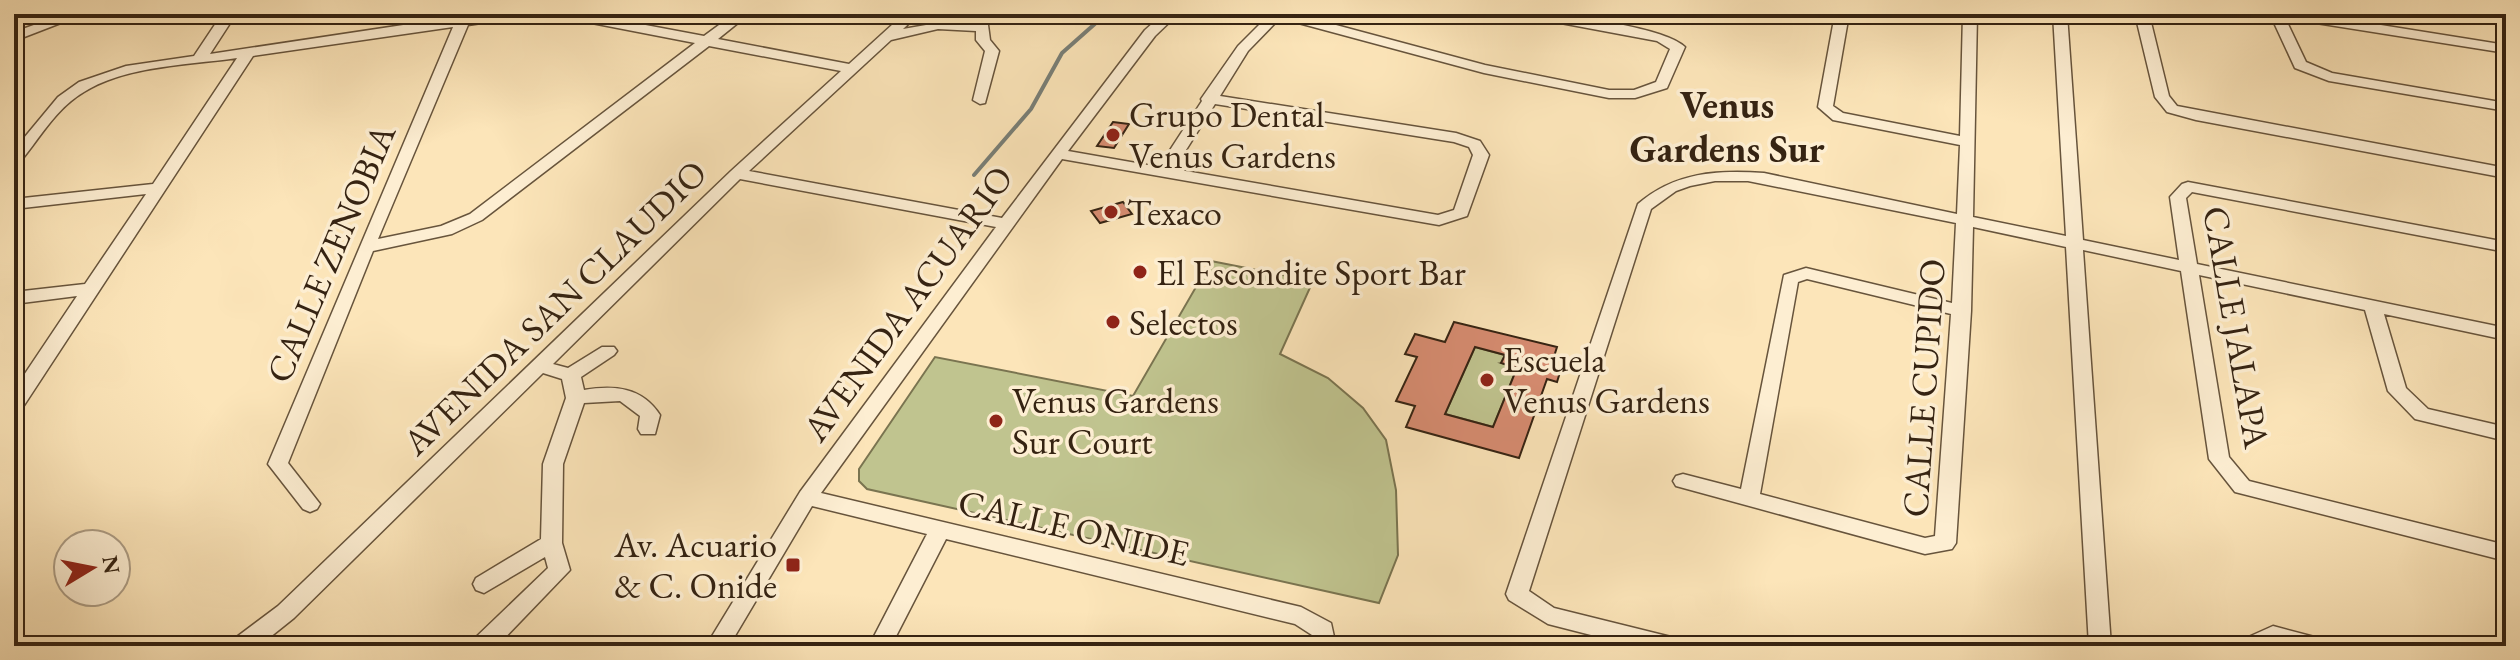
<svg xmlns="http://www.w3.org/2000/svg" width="2520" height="660" viewBox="0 0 2520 660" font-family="'EB Garamond',serif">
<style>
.green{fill:#c0c48f;stroke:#7a7450;stroke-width:2}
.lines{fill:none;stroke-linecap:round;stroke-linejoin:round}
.stream{stroke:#797f77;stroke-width:4}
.building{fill:#d78c71;stroke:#352312;stroke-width:2;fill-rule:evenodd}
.minor-casing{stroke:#67543c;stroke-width:3}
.minor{fill:#fdeed2;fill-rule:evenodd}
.poi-dot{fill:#8f2418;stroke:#fdeed2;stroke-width:3}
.labels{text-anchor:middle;stroke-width:7;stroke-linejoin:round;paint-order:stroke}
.poi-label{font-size:36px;fill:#352312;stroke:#fdeed2;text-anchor:start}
.street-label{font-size:36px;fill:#352312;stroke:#fdeed2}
.neighbourhood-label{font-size:38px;font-weight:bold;fill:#352312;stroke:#fdeed2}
</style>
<rect width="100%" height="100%" fill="#fce5b9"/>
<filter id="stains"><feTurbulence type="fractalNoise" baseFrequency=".0025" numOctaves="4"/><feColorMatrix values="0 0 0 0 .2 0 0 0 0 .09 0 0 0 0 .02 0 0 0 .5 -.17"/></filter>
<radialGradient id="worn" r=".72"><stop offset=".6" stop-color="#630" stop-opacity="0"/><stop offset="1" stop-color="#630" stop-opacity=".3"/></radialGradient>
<g class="green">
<polygon points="1211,261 1313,281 1280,354 1328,378 1363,408 1386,440 1396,490 1398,555 1379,603 867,489 859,481 859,469 935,357 1133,396"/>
<polygon points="1475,347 1520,359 1501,363 1517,368 1493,427 1445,414"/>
</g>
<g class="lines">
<polyline class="stream" points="974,175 1031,109 1062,53 1106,14"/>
</g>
<g class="building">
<polygon points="1113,122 1129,124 1114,148 1097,146"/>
<polygon points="1123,202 1132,214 1100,223 1091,211"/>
<path d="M 1454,322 L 1557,347 L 1551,366 L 1561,369 L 1557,382 L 1547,379 L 1519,458 L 1406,427 L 1415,406 L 1396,401 L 1417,357 L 1405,354 L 1415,334 L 1445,342 ZM 1475,347 L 1505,355 L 1501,363 L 1517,368 L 1493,427 L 1445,414 Z"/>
</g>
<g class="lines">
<defs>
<g id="minor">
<polygon points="65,14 84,14 14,41 14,32"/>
<path d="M 222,14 L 236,14 L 210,54 L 463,16 L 522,14 L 515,18 L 468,25 L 378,239 L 441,226 L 470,214 L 695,43 L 566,18 L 559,14 L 587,14 L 704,36 L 734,14 L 749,14 L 718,39 L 849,64 L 904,14 L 919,14 L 903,29 L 949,21 L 988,25 L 990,40 L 999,51 L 985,103 L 980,104 L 973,100 L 985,51 L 976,40 L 976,31 L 938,29 L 891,40 L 749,171 L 1002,218 L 1145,30 L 1163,14 L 1178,14 L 1155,36 L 1068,151 L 1159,167 L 1202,101 L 1201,99 L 1238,46 L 1270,14 L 1295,14 L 1485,65 L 1609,90 L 1634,90 L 1656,82 L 1670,49 L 1657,41 L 1534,18 L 1527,14 C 1560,14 1663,26 1685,47 L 1667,88 L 1635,98 L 1609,98 L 1484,73 L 1280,18 L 1248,51 L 1220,96 L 1456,133 L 1480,141 L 1489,155 L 1467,216 L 1439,225 L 1062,159 L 821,493 L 1301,607 L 1331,623 L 1336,646 L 1314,646 L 1312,635 L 1295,624 L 946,539 L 891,646 L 869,646 L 927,534 L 812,506 L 729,646 L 706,646 L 800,492 L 996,227 L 740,179 L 553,364 L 568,368 L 602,347 L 614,347 L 617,351 L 614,355 L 581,377 L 584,390 C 614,385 642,387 660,415 L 655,434 L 641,434 L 638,429 L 640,416 L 620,401 L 584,403 L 563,464 L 562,543 L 570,570 L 497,646 L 471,646 L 474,639 L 548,568 L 545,557 L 484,593 L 476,590 L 473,584 L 476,578 L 541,539 L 543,464 L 566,398 L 562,379 L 543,373 L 294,618 L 259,646 L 231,646 L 234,639 L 278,606 L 731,171 L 841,71 L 709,46 L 482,220 L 452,234 L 373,251 L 288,463 L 320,504 L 317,509 L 310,512 L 303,509 L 268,464 L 453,27 L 253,56 L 21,410 L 14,412 L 14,390 L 77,296 L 14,304 L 14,292 L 85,284 L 146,194 L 14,209 L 14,199 L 153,184 L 237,58 C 183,66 115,65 71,101 C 51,117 36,143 19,163 L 14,165 L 14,150 L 58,97 L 79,82 L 126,66 L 194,56 ZM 1215,104 L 1454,142 L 1469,147 L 1473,155 L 1454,210 L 1438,215 L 1174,169 Z"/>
<path d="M 1835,14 L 1849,14 L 1833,106 L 1843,113 L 1960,136 L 1963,14 L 1977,14 L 1973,217 L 2066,236 L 2053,14 L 2067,14 L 2083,240 L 2179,260 L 2170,197 L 2182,184 L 2188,182 L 2506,242 L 2506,252 L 2192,192 L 2186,198 L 2197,264 L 2506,328 L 2506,340 L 2384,314 L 2406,388 L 2428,409 L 2506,427 L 2506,441 L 2415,419 L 2388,391 L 2365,310 L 2199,275 L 2229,457 L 2249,481 L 2506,545 L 2506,561 L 2235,492 L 2209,459 L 2181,271 L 2083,250 L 2111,646 L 2089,646 L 2066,247 L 1973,227 L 1971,311 L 1956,543 L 1952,549 L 1925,554 L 1676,486 L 1673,481 L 1676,476 L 1683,474 L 1741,489 L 1784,275 L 1806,268 L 1952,303 L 1956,223 L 1748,181 L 1715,181 L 1690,186 L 1676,191 L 1651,209 L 1529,591 L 1554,608 L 1671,637 L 1679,639 L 1682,646 L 1634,646 L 1548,624 L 1509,600 L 1506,594 L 1638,204 C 1675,172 1717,170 1764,173 L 1957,214 L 1960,145 L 1833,120 L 1818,107 ZM 1807,279 L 1951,314 L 1935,536 L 1925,538 L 1760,494 L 1798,282 Z"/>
<polygon points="2135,14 2149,14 2169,96 2177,106 2506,168 2506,178 2196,120 2167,112 2155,97"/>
<polygon points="2270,14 2312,14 2506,45 2506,53 2285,18 2306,62 2332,73 2506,103 2506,111 2329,81 2295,68"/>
<polygon points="2273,626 2322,639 2325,646 2241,646 2244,639"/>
</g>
</defs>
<use href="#minor" class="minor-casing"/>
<use href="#minor" class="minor"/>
</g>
<g class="poi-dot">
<circle cx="1113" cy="135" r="8"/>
<circle cx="1111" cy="212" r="8"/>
<circle cx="1140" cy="272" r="8"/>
<circle cx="1113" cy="322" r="8"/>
<circle cx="1487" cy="380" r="8"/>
<circle cx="996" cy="421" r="8"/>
<rect x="785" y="557" width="16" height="16" rx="4"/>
</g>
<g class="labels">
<g class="poi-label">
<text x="1129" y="127">Grupo Dental<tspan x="1129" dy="41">Venus Gardens</tspan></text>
<text x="1127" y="225">Texaco</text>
<text x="1156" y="285">El Escondite Sport Bar</text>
<text x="1129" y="335">Selectos</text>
<text x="1503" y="372">Escuela<tspan x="1503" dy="41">Venus Gardens</tspan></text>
<text x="1012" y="413">Venus Gardens<tspan x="1012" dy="41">Sur Court</tspan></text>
<text x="777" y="557" text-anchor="end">Av. Acuario<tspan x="777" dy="41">&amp; C. Onide</tspan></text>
</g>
<g class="street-label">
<text transform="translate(330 253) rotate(-67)" y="13">CALLE ZENOBIA</text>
<text transform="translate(907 303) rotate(-54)" y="13">AVENIDA ACUARIO</text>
<text transform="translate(554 307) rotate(-44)" y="13">AVENIDA SAN CLAUDIO</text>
<text transform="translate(2237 327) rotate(80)" y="13">CALLE JALAPA</text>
<text transform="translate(1923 388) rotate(-86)" y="13">CALLE CUPIDO</text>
<text transform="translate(1074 527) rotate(13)" y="13">CALLE ONIDE</text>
</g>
<g class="neighbourhood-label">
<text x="1727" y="118">Venus<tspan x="1727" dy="44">Gardens Sur</tspan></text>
</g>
</g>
<rect width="2520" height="660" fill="none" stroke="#fce5b9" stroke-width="48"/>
<rect x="16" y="16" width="2488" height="628" fill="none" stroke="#352312" stroke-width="4"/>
<rect x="24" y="24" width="2472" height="612" fill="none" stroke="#352312" stroke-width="2"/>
<g transform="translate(92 568) rotate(80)"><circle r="38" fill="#fdeed2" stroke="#ad9d85" stroke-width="2"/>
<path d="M0-6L14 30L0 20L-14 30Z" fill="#8f2418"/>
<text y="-12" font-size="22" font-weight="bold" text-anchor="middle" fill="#352312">N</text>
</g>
<rect width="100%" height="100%" filter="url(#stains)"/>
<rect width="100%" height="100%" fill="url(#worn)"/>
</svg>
